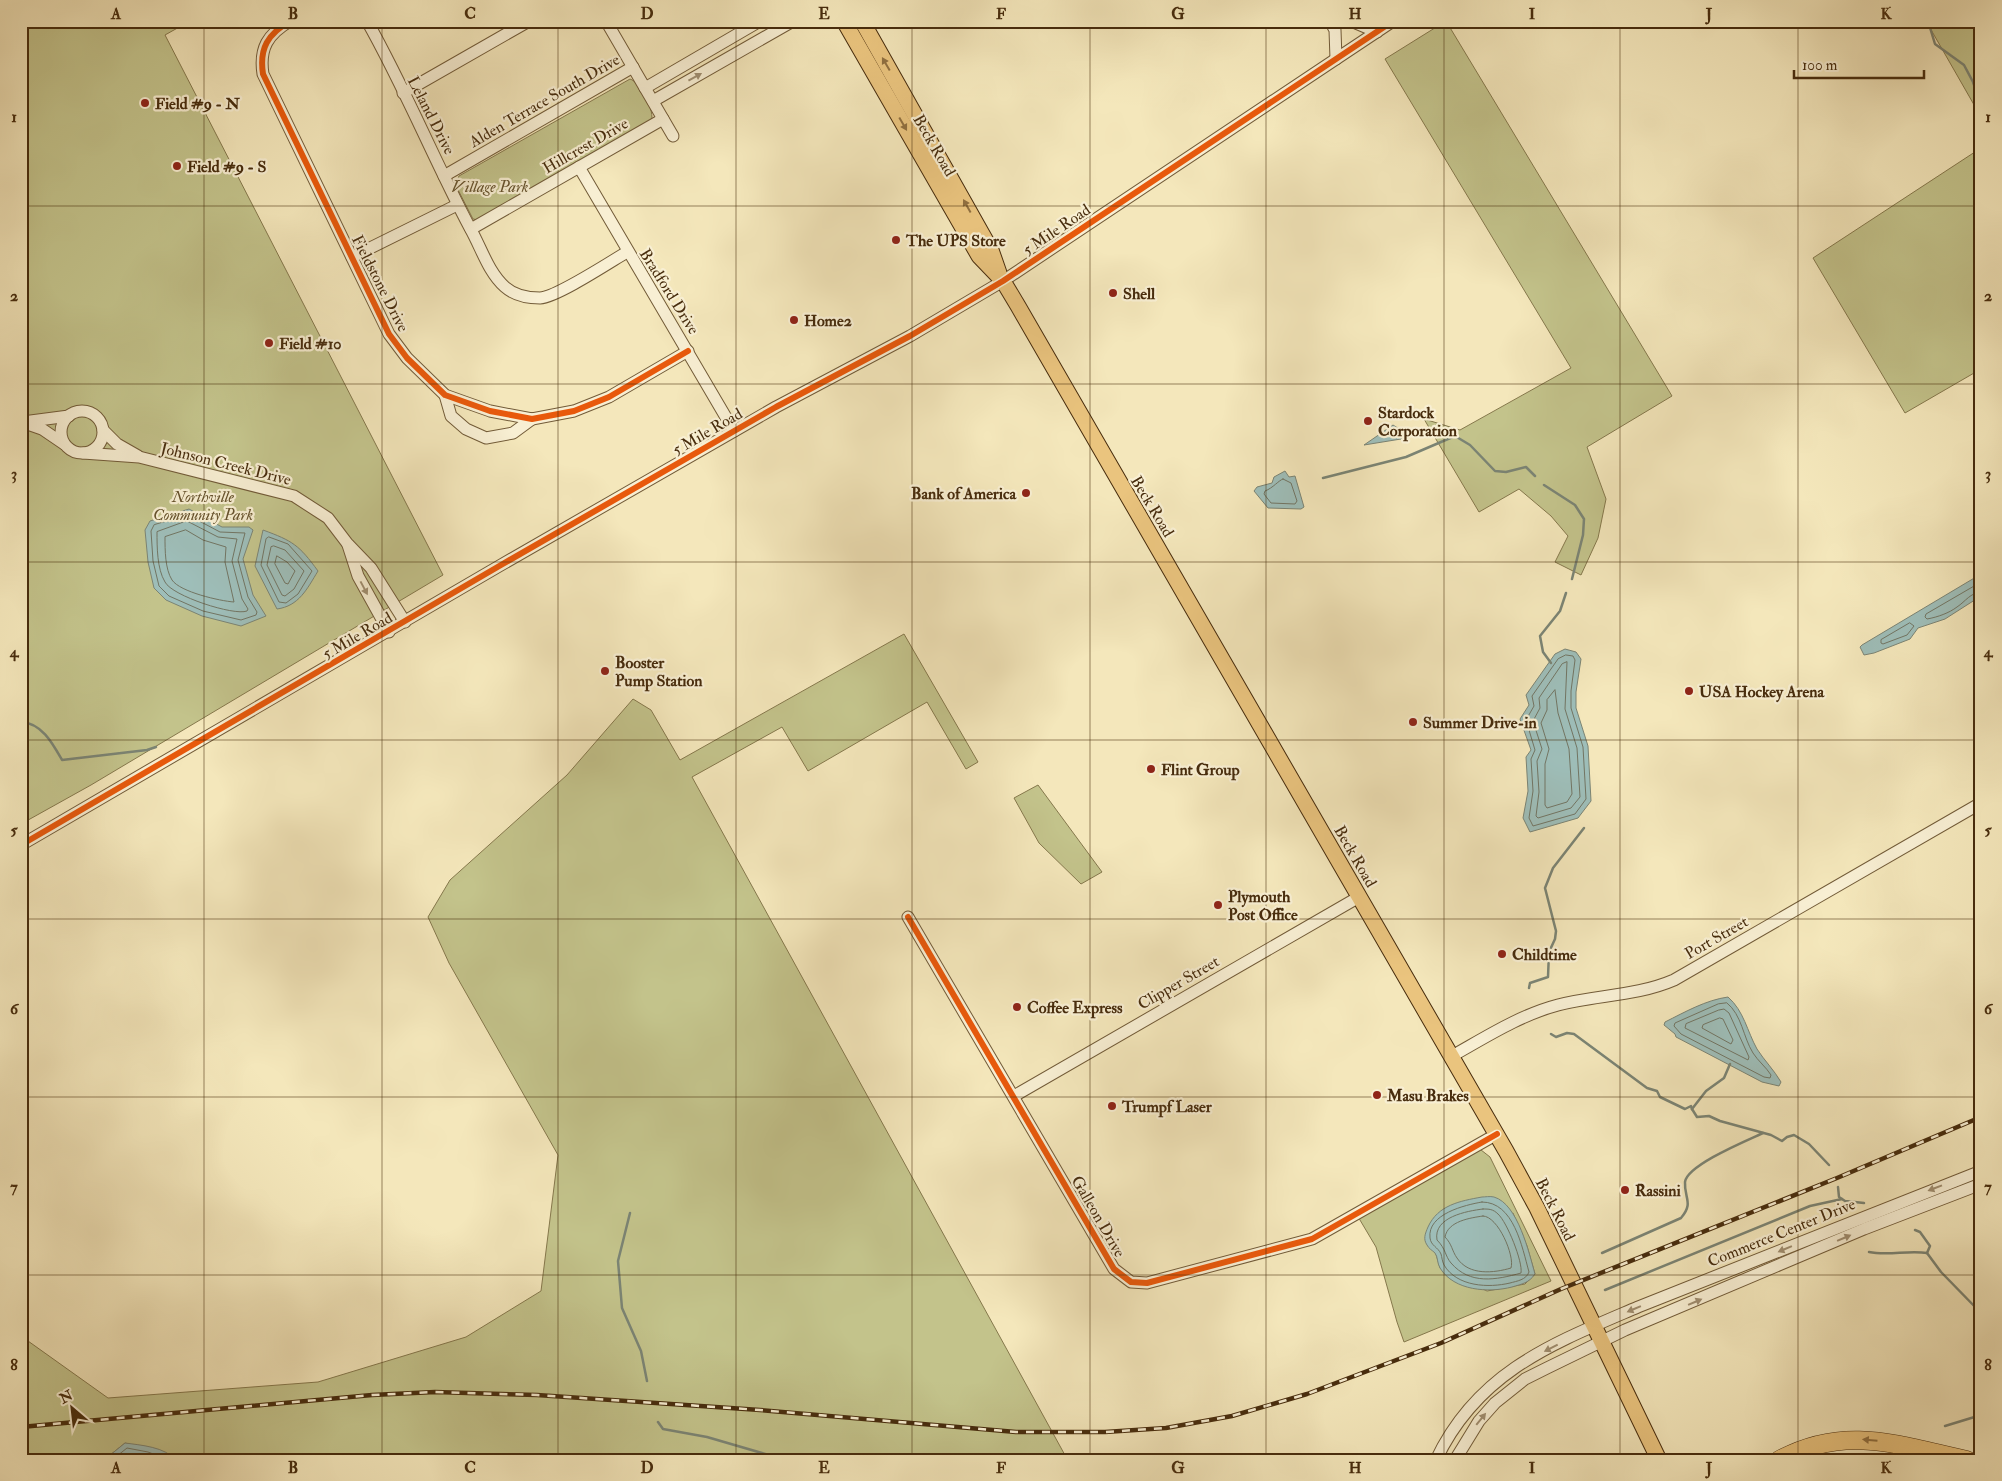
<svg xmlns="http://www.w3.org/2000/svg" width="2002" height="1481" viewBox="0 0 2002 1481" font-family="'IM FELL Double Pica',serif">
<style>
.green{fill:#c3c38b;stroke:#85784c;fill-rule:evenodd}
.water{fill:#9ebeb9;stroke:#7b8474}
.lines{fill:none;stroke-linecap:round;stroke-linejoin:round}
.shore{stroke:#727563;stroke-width:1}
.stream{stroke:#7b8474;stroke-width:2.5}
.minor-casing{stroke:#725b38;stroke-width:13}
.major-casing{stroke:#472c0d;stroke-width:17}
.highway-casing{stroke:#472c0d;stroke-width:19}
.minor{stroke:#f8efd3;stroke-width:11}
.major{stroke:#eac47e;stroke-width:15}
.highway{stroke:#eac47e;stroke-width:18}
.rail-casing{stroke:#472c0d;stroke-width:4.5}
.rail{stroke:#f8efd3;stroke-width:2.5;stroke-dasharray:8;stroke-linecap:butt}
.cycleway-casing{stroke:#f8efd3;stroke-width:9}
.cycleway{stroke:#e8590c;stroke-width:6}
.oneway{fill:#907040}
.oneway2{fill:#a08e70}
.grid{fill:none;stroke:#472c0d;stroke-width:1;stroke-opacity:0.55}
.poi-dot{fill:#8f2418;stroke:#f8efd3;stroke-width:2}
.labels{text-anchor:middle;stroke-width:4.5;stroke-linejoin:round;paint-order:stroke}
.street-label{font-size:16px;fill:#472c0d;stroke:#f8efd3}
.poi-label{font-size:16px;font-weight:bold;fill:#472c0d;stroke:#f8efd3;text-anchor:start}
.park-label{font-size:16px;font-style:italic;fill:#66522c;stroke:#f8efd3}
.neatline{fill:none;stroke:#472c0d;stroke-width:2}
.grid-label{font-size:16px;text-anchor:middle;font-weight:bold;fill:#472c0d}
</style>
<rect width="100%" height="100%" fill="#f4e7bb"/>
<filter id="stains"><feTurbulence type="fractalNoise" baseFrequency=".004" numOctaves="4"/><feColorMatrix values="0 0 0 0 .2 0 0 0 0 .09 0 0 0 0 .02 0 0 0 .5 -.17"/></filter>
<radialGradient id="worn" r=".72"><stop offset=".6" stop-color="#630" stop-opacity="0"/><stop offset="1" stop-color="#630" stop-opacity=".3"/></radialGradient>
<g class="green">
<polygon points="21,21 190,21 165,35 443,575 91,785 21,824"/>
<polygon points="1446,21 1672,396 1587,447 1606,499 1598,538 1581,575 1555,562 1568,536 1551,516 1519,489 1479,512 1424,419 1460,430 1571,368 1385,59"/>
<polygon points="1926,21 1981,21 1981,117"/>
<path d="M 630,79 C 640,82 656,112 651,122 L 478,220 L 473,219 L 455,184 L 459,176 Z"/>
<polygon points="1981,148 1981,369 1905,413 1813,258"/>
<polygon points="904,634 978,762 966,769 927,702 808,771 782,727 692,777 1066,1457 1060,1460 175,1460 171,1455 125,1443 104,1460 21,1460 21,1336 108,1398 318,1382 466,1337 541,1291 558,1155 449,963 428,917 450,880 567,775 633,699 651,710 680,760"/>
<polygon points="1038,785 1102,872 1081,884 1039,843 1014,798"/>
<path d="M 1476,1146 L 1490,1157 L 1551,1281 L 1404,1342 L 1397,1322 L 1376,1247 L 1357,1215 ZM 1513,1213 L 1527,1246 L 1535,1274 L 1525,1284 L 1487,1291 L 1440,1268 L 1436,1254 Z"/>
</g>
<g class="water">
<polygon points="1393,425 1407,434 1401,439 1364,445"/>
<polygon points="1285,471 1289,477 1295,476 1304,507 1301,509 1268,508 1254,491 1257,487 1272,483 1274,477"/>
<polygon points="189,509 222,527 249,527 253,530 243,559 253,595 266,616 241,626 202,616 166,600 154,588 148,562 145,530 150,521"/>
<path d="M 263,530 C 293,541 299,545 318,571 C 307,589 299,606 277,609 L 255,566 Z"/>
<polygon points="1976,577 1981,579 1981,596 1945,619 1918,628 1910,639 1874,653 1864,655 1860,647 1862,645"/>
<polygon points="1565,649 1576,652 1581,659 1576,692 1576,708 1588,746 1591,801 1578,818 1530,832 1523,818 1528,791 1526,757 1531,750 1520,719 1529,705 1526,695 1555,654"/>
<path d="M 1728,997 C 1744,1011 1747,1031 1757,1049 C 1764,1060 1774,1070 1781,1082 L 1779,1086 L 1762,1082 L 1676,1037 L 1675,1034 L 1664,1025 L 1665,1022 C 1685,1012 1706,1000 1728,997 Z"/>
<path d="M 1482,1197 C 1485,1197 1490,1196 1494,1197 C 1518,1204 1529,1253 1535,1274 C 1529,1283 1522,1284 1512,1287 C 1489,1293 1454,1291 1440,1268 C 1437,1263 1438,1257 1435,1253 C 1432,1250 1429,1249 1427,1245 C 1423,1239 1425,1234 1428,1227 C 1438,1205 1460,1201 1482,1197 Z"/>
<path d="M 125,1443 C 140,1445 166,1447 175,1460 L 104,1460 Z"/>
</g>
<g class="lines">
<g class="shore">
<path d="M 1283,479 L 1291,483 L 1297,501 L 1295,504 L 1271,503 L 1264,494 L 1265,491 C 1273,488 1279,480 1283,479 Z"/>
<polygon points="188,515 220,532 245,533 238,560 248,597 257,612 256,615 241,620 203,611 169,596 159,586 153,561 151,531 154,525"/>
<path d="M 187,521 L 218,537 L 237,539 L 232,561 L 242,599 L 248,609 L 247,611 C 234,616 172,596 165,582 C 157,569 157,547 157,532 Z"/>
<path d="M 186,530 L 203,540 L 226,547 L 225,562 L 234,602 C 220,601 180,592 172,580 C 165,569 165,550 165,537 Z"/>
<polygon points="269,537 288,544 312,571 298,594 286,603 279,602 261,565 266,539"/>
<polygon points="274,546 285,550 304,571 294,589 285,596 282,595 267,565 271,547"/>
<polygon points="277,556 287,562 295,571 288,584 285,583 275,564"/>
<path d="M 1981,582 L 1926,614 L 1925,617 L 1927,619 C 1938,617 1949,613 1957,607 C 1966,601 1970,593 1981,592"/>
<polygon points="1910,623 1914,626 1907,635 1883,644 1881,643 1881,640"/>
<polygon points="1566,655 1573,656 1575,660 1571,691 1571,708 1583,747 1586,799 1575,814 1533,826 1529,818 1533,791 1531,759 1535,750 1526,720 1534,706 1532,696 1558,659"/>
<polygon points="1567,662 1565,709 1577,748 1580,797 1571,808 1538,818 1536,816 1539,792 1537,761 1542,749 1533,721 1540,708 1539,698 1562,664"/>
<polygon points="1555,690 1558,713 1569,749 1572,794 1567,802 1547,808 1545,805 1545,764 1549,749 1541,723 1547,710 1547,700"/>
<path d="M 1727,1003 C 1742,1015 1743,1037 1753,1053 C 1758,1061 1766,1067 1771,1075 L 1770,1078 L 1764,1077 L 1681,1034 L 1674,1026 L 1675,1023 L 1718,1004 Z"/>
<polygon points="1719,1010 1724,1009 1729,1013 1749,1057 1748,1060 1685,1028 1686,1024"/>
<polygon points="1720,1018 1723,1019 1733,1040 1731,1044 1702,1028 1703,1025"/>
<path d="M 1482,1202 C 1514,1202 1522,1247 1529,1272 C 1526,1280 1517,1281 1510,1283 C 1489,1288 1457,1287 1444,1265 C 1442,1261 1442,1257 1441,1254 C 1438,1247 1431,1246 1430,1238 C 1427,1214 1465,1205 1482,1202 Z"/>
<path d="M 1483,1209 C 1489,1209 1493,1209 1498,1214 C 1507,1222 1523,1262 1521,1273 C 1496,1280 1470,1285 1451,1263 C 1445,1256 1446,1249 1437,1240 C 1433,1217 1467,1211 1483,1209 Z"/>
<path d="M 1483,1216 C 1498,1216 1515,1256 1511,1268 C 1494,1273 1469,1276 1457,1258 C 1452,1251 1452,1244 1445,1237 C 1448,1221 1470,1218 1483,1216 Z"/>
<polyline points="112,1460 127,1448 148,1452 169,1460"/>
</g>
<g class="stream">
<polyline points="1928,21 1935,44 1964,65 1973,82 1981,105"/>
<polyline points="1323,478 1406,457 1455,436 1470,445 1495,471 1506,472 1526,467 1535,476"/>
<polyline points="1544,485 1575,505 1584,519 1583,535 1572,579"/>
<polyline points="1551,663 1543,652 1540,636 1560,611 1566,593"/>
<path d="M 21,722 C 42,723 53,744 62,760 L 147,750 L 156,747"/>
<polyline points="1529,988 1530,983 1548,977 1549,952 1555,939 1556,931 1545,888 1553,868 1584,828"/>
<polyline points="1551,1034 1556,1037 1567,1033 1574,1034 1647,1088 1657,1091 1660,1097 1685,1109 1691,1106 1692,1109"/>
<polyline points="1692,1109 1697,1117 1709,1116 1720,1121 1771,1135 1782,1141 1787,1137 1794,1135 1809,1144 1829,1165"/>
<polyline points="1692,1109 1706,1091 1724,1078 1730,1064"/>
<polyline points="1838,1187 1839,1197 1845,1201 1864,1203"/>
<polyline points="630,1213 618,1261 622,1308 641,1351 647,1381"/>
<polyline points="1915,1230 1920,1232 1930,1246 1927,1253"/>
<path d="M 1869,1252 C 1888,1256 1908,1250 1927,1253"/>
<path d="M 1602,1253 L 1681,1218 C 1694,1203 1684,1198 1685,1182 C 1687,1165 1748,1140 1763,1133"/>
<polyline points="1927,1253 1941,1272 1981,1313"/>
<polyline points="1605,1290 1810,1206 1842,1199"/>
<polyline points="658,1422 663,1429 707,1437 786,1460"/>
<polyline points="1945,1426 1981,1415"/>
</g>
<defs>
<g id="minor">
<path d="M 290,21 C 268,34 259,48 263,74 L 389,334 L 407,358 L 445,395 L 490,411 L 532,419 L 574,411 L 609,397 L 688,351"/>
<path d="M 367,21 C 405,88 434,160 470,228 C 481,247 488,272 505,287 C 514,295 528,298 540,298 C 557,297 610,262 627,252"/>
<polyline points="606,21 673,136"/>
<polyline points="1330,21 1335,30 1336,59"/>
<polyline points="1351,21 1377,32"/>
<polyline points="645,88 760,21"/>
<polyline points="403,93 529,21"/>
<polyline points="653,101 793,21"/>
<polyline points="579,167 734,431"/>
<polyline points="444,176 633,67"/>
<polyline points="471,229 663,119"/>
<polyline points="352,257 457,205"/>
<polyline points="445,395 451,416 466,429 486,438 513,433 532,419"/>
<circle cx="82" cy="432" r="21"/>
<polyline points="22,422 42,429 64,444"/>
<polyline points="23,422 69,416"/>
<polyline points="103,430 117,444 138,456"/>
<polyline points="83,453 139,457 294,496 328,518 347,543 371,568 405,622"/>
<polyline points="348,545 358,576 389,632"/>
<polyline points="21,845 501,565 776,407 910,336 1003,281 1393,21"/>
<polyline points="908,917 1114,1269 1131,1282 1147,1283 1312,1239 1497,1134"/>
<path d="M 1452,1056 C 1486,1037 1520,1015 1558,1005 C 1597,995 1637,996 1674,980 L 1981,803"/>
<polyline points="1014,1096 1359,897"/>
<path d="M 1436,1460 C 1478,1371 1554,1343 1638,1307 L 1981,1171"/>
<polyline points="1455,1460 1479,1421 1495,1403 1525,1379 1547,1368 1625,1330 1864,1229 1981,1184"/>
</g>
<g id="major">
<polyline points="844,21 979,256 1003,281 1018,306 1506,1151 1537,1208 1659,1460"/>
<polyline points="862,21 991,250 999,273"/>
</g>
<path id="highway" d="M 1779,1460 C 1845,1424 1898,1445 1967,1460"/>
</defs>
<use href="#minor" class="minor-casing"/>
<use href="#major" class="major-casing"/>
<use href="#highway" class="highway-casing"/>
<use href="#minor" class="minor"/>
<use href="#major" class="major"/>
<use href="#highway" class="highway"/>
<defs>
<polyline id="rail" points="21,1427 372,1395 435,1392 537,1395 760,1410 1016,1432 1105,1432 1166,1428 1232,1416 1307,1394 1441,1343 1561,1289 1837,1178 1981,1117"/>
</defs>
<use href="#rail" class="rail-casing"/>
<use href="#rail" class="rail"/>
<defs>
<g id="cycleway">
<path d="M 290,21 C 268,34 259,48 263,74 L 389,334 L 407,358 L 445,395 L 490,411 L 532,419 L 574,411 L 609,397 L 688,351"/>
<polyline points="21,845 501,565 776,407 910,336 1003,281 1393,21"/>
<polyline points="908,917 1114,1269 1131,1282 1147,1283 1312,1239 1497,1134"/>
</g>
</defs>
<use href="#cycleway" class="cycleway-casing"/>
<use href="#cycleway" class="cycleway"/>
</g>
<defs><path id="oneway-solid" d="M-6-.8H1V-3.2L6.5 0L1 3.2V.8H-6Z" transform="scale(1.25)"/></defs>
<g class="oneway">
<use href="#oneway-solid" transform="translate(886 64) rotate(-120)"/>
<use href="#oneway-solid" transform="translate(903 124) rotate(60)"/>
<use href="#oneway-solid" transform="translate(967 206) rotate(-119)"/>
<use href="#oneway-solid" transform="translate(1870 1440) rotate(-175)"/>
</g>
<g class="oneway2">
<use href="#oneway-solid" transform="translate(695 77) rotate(-29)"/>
<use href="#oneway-solid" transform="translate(364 588) rotate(62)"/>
<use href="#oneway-solid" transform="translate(1935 1188) rotate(159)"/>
<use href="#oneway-solid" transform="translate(1844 1238) rotate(-23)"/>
<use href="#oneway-solid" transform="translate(1785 1249) rotate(157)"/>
<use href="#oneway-solid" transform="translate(1695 1302) rotate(-23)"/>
<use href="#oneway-solid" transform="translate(1634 1309) rotate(157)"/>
<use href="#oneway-solid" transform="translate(1551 1348) rotate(153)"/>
<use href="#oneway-solid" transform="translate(1481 1419) rotate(-51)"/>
</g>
<path class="grid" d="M 204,21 L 204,1460M 382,21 L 382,1460M 558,21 L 558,1460M 736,21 L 736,1460M 912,21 L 912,1460M 1090,21 L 1090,1460M 1266,21 L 1266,1460M 1444,21 L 1444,1460M 1620,21 L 1620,1460M 1798,21 L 1798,1460M 21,206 L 1981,206M 21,384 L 1981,384M 21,562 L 1981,562M 21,740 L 1981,740M 21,919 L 1981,919M 21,1097 L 1981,1097M 21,1275 L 1981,1275"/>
<g class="poi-dot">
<circle cx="145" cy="103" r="5"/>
<circle cx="177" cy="166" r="5"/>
<circle cx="896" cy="240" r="5"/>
<circle cx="1113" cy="293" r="5"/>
<circle cx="794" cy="320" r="5"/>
<circle cx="269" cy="343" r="5"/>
<circle cx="1368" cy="421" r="5"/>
<circle cx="1026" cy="493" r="5"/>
<circle cx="605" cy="671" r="5"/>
<circle cx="1689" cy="691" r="5"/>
<circle cx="1413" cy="722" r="5"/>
<circle cx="1151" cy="769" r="5"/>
<circle cx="1218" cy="905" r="5"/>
<circle cx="1502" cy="954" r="5"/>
<circle cx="1017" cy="1007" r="5"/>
<circle cx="1377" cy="1095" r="5"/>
<circle cx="1112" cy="1106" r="5"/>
<circle cx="1625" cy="1190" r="5"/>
</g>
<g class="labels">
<g class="street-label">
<text transform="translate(544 100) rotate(-30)" y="6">Alden Terrace South Drive</text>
<text transform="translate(432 115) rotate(63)" y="6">Leland Drive</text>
<text transform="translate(585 145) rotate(-30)" y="6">Hillcrest Drive</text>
<text transform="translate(935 145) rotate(60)" y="6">Beck Road</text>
<text transform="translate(1056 229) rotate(-34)" y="6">5 Mile Road</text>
<text transform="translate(381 283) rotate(63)" y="6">Fieldstone Drive</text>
<text transform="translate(670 291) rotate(58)" y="6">Bradford Drive</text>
<text transform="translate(707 431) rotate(-30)" y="6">5 Mile Road</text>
<text transform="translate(226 463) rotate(14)" y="6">Johnson Creek Drive</text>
<text transform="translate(1153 506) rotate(59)" y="6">Beck Road</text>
<text transform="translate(357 635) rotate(-30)" y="6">5 Mile Road</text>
<text transform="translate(1356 856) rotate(60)" y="6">Beck Road</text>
<text transform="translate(1716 937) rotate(-30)" y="6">Port Street</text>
<text transform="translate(1178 982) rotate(-30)" y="6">Clipper Street</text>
<text transform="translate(1556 1209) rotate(63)" y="6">Beck Road</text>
<text transform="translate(1099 1216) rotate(60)" y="6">Galleon Drive</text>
<text transform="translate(1781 1232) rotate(-22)" y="6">Commerce Center Drive</text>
</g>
<g class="poi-label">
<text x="155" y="109">Field #9 - N</text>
<text x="187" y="172">Field #9 - S</text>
<text x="906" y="246">The UPS Store</text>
<text x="1123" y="299">Shell</text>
<text x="804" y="326">Home2</text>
<text x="279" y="349">Field #10</text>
<text x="1378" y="418">Stardock<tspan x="1378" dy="18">Corporation</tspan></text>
<text x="1016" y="499" text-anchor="end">Bank of America</text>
<text x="615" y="668">Booster<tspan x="615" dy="18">Pump Station</tspan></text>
<text x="1699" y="697">USA Hockey Arena</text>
<text x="1423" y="728">Summer Drive-in</text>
<text x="1161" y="775">Flint Group</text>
<text x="1228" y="902">Plymouth<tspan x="1228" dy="18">Post Office</tspan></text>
<text x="1512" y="960">Childtime</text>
<text x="1027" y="1013">Coffee Express</text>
<text x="1387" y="1101">Masu Brakes</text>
<text x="1122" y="1112">Trumpf Laser</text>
<text x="1635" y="1196">Rassini</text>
</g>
<g class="park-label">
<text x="490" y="192">Village Park</text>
<text x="203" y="502">Northville<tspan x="203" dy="18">Community Park</tspan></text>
</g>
</g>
<rect width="2002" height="1481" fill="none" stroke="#f4e7bb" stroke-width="55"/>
<g transform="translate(72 1408) rotate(332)" stroke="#f8efd3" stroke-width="4" paint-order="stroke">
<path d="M0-4L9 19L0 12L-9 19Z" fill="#472c0d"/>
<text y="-8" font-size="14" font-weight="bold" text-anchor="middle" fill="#472c0d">N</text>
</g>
<path d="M1794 70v8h130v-8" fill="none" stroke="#472c0d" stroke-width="2.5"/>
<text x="1802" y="70" font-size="15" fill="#472c0d" stroke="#f8efd3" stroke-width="4" paint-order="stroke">100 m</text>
<rect x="28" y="28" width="1946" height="1426" class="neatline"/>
<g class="grid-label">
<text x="116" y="19">A</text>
<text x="293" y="19">B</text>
<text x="470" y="19">C</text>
<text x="647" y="19">D</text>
<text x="824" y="19">E</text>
<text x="1001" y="19">F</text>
<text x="1178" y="19">G</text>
<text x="1355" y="19">H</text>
<text x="1532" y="19">I</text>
<text x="1709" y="19">J</text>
<text x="1886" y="19">K</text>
<text x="14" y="122">1</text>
<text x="1988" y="122">1</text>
<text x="14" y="301">2</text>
<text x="1988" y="301">2</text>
<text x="14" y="479">3</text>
<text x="1988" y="479">3</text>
<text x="14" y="657">4</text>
<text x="1988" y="657">4</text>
<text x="14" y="835">5</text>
<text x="1988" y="835">5</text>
<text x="14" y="1014">6</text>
<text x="1988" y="1014">6</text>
<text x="14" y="1192">7</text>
<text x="1988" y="1192">7</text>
<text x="14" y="1370">8</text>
<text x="1988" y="1370">8</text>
<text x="116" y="1473">A</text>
<text x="293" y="1473">B</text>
<text x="470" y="1473">C</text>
<text x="647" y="1473">D</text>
<text x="824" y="1473">E</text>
<text x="1001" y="1473">F</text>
<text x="1178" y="1473">G</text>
<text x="1355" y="1473">H</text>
<text x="1532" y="1473">I</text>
<text x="1709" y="1473">J</text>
<text x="1886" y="1473">K</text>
</g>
<rect width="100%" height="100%" filter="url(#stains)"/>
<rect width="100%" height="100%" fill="url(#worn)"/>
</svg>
